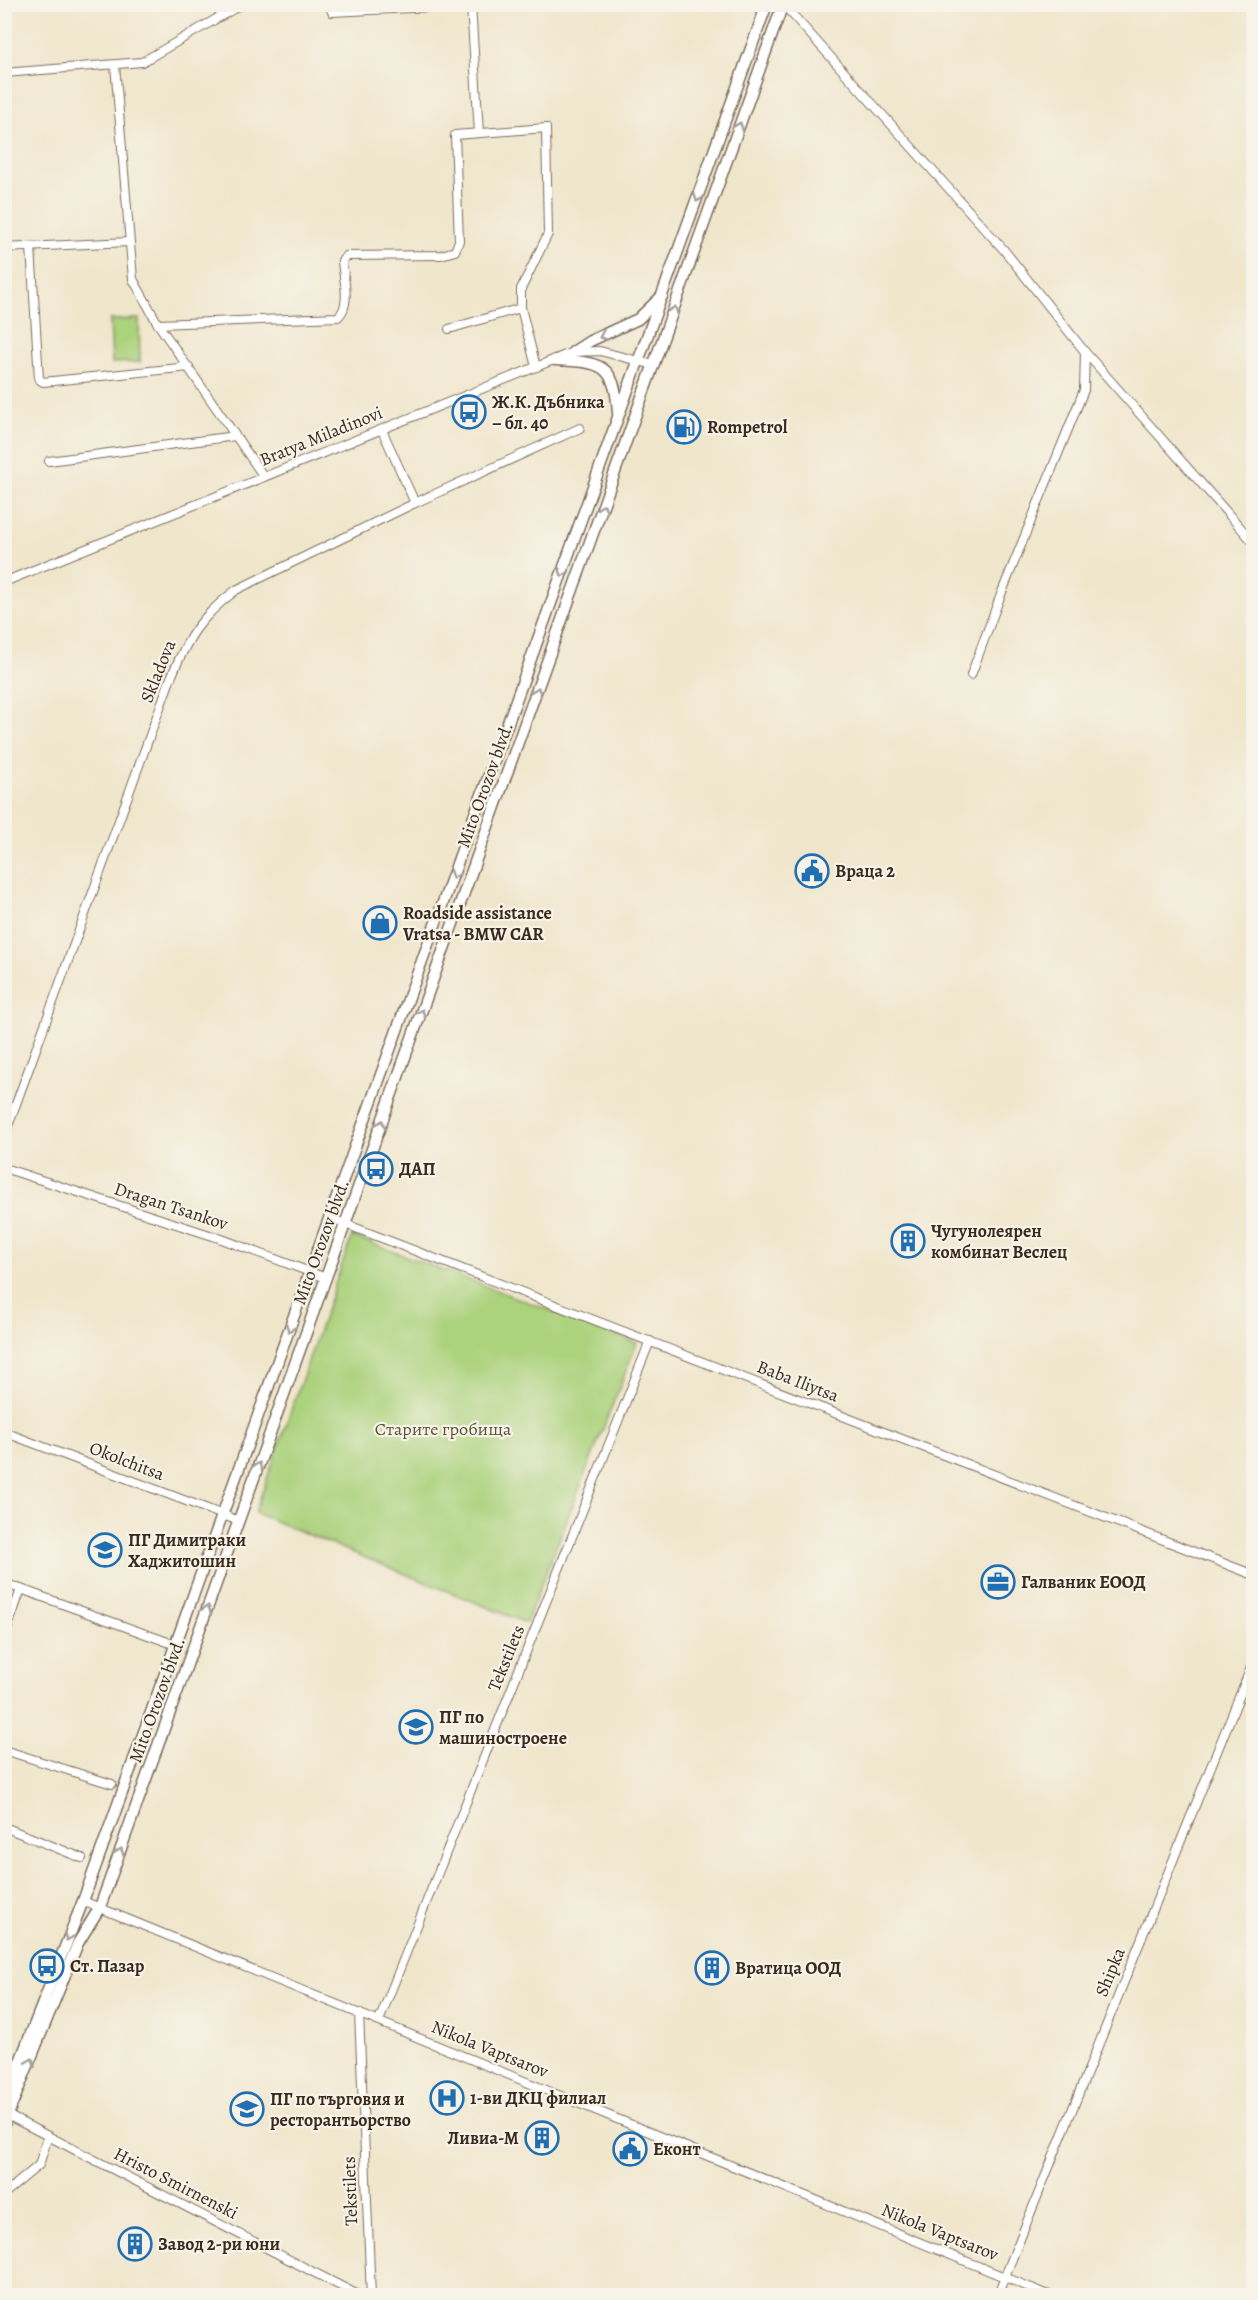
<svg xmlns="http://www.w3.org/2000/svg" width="1258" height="2300" viewBox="0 0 1258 2300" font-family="Alegreya,serif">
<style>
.green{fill:#abd27d;stroke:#737e4e;stroke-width:1.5}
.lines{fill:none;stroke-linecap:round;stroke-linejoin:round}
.street-casing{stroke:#7a6c5b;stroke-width:10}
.secondary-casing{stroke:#7a6c5b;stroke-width:13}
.street{stroke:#fff;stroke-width:8}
.secondary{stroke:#fff;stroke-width:10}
.oneway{stroke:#a79f9a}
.labels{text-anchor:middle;stroke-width:4.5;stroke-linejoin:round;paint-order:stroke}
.poi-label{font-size:18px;font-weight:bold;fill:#3b2a1e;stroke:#f7f3e8;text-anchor:start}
.street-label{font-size:18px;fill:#3b2a1e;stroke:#f7f3e8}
.park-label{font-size:18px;fill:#575436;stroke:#f7f3e8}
</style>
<rect width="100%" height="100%" fill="#f7f3e8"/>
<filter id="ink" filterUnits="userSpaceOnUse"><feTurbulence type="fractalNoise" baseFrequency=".0167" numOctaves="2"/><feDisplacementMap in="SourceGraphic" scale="12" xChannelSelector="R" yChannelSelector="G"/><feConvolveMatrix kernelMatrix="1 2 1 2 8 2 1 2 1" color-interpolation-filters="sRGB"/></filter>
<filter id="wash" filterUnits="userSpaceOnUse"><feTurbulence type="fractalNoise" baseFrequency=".008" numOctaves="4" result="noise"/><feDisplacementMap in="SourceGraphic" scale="24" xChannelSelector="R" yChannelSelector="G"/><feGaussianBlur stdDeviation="1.35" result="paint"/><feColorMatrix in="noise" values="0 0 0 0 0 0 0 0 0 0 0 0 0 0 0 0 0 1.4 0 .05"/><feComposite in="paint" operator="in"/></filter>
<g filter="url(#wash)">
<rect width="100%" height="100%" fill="#f0e6cc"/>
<g class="green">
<polygon points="139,319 140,362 112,363 110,320"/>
<polygon points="352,1236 637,1343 526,1623 255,1513"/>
</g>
</g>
<g filter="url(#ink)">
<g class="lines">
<defs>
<g id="street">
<polyline points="329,4 332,12 471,5 479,133"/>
<polyline points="783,4 1004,250 1085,352 1254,543"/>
<polyline points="115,65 133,279 158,324 264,477"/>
<polyline points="4,73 142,62 242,4"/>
<polyline points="31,247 39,379 43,382 189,367"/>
<polyline points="4,248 129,242"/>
<path d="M 158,324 L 338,317 C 352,305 343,277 342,261 L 346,256 L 441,255 L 455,251 L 459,241 L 455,135 L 546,128 L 548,234 L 521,289 L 521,308 L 536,367"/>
<polyline points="449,329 521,308"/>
<polyline points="382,430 415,503"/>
<polyline points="49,461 235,436"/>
<polyline points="4,582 573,352 600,351 654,365"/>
<polyline points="971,675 1000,597 1084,390 1085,352"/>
<path d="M 4,1137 L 170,680 C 188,637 198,619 236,590 L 415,503 L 580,428"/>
<polyline points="4,1168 219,1238 326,1278"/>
<polyline points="330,1218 1254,1575"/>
<polyline points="4,1432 239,1521"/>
<polyline points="4,1583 176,1645"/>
<polyline points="4,1638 21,1589"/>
<polyline points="4,1750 112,1784"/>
<polyline points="4,1827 82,1858"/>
<polyline points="83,1901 1051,2296"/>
<polyline points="359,2013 371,2296"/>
<polyline points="379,2021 650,1341"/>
<polyline points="9,2116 360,2296"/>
<polyline points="4,2194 39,2165 48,2136"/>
<polyline points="997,2296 1254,1660"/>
</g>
<g id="secondary">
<polyline points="573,352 590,341 638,319 662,296"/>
<path d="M 555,360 C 601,362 615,363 618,413"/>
<polyline points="4,2102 83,1901 767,4"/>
<polyline points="4,2124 78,1943 100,1907 783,4"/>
</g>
</defs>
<use href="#street" class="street-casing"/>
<use href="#secondary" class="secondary-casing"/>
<use href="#street" class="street"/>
<use href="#secondary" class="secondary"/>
</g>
<defs><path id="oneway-chevron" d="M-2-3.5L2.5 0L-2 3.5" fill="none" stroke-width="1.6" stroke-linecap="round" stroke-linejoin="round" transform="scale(1.5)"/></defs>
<g class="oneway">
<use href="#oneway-chevron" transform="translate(739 126) rotate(-70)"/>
<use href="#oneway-chevron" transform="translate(698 198) rotate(110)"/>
<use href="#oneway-chevron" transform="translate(674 310) rotate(-70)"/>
<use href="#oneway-chevron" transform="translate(603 336) rotate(157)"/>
<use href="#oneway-chevron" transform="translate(603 508) rotate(-70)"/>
<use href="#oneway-chevron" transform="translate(563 573) rotate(110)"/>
<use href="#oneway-chevron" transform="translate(537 691) rotate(-70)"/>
<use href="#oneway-chevron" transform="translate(454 875) rotate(110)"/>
<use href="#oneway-chevron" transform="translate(421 1013) rotate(-70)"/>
<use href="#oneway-chevron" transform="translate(381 1124) rotate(-70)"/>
<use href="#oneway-chevron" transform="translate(290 1328) rotate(110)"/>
<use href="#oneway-chevron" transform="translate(258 1466) rotate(-70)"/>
<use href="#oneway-chevron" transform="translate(207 1609) rotate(-70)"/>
<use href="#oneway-chevron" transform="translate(120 1852) rotate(-70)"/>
<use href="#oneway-chevron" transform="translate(68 1937) rotate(113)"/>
<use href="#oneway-chevron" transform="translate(31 2062) rotate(-68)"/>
</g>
</g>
<defs>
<symbol id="bus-ring" viewBox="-11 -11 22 22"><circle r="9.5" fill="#f7f3e8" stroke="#1f6fb2" stroke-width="1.5"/><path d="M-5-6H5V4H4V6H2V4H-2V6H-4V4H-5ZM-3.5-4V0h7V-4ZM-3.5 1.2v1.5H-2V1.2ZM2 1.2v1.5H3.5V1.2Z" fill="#1f6fb2"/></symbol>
<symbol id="fuel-ring" viewBox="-11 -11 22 22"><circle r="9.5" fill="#f7f3e8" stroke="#1f6fb2" stroke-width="1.5"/><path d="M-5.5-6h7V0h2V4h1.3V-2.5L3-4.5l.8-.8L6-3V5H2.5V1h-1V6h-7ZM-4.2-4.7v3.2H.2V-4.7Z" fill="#1f6fb2"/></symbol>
<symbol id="civic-ring" viewBox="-11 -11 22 22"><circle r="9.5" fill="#f7f3e8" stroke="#1f6fb2" stroke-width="1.5"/><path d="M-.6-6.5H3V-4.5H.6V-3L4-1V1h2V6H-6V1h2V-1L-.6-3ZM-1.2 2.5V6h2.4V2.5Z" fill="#1f6fb2"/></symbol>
<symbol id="shop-ring" viewBox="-11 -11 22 22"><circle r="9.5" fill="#f7f3e8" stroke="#1f6fb2" stroke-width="1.5"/><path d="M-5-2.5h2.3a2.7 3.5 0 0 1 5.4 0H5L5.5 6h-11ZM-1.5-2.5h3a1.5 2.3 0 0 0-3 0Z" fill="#1f6fb2"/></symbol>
<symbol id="building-ring" viewBox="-11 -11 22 22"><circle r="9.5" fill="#f7f3e8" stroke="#1f6fb2" stroke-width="1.5"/><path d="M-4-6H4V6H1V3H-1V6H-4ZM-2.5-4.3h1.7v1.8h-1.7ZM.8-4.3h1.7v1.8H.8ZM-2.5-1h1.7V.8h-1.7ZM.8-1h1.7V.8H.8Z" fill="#1f6fb2"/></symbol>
<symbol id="school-ring" viewBox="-11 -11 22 22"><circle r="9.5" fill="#f7f3e8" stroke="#1f6fb2" stroke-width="1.5"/><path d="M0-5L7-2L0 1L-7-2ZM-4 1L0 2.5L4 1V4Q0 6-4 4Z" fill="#1f6fb2"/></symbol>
<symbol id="office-ring" viewBox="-11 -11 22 22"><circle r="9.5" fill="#f7f3e8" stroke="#1f6fb2" stroke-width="1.5"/><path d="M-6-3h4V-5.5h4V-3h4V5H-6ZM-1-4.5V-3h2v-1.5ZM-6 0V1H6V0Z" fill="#1f6fb2"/></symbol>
<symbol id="hospital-ring" viewBox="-11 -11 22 22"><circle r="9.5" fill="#f7f3e8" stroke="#1f6fb2" stroke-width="1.5"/><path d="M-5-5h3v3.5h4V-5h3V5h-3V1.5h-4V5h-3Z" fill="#1f6fb2"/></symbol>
</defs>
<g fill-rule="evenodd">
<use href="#bus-ring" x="450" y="393" width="38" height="38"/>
<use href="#fuel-ring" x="665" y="408" width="38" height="38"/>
<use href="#civic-ring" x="793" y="852" width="38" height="38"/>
<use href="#shop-ring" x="361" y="904" width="38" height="38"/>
<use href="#bus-ring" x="357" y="1150" width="38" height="38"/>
<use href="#building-ring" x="889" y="1222" width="38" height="38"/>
<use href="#school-ring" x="86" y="1531" width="38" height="38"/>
<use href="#office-ring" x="979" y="1563" width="38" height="38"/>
<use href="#school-ring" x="397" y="1708" width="38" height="38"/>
<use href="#bus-ring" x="28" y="1947" width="38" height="38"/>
<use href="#building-ring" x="693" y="1949" width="38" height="38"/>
<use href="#hospital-ring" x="428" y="2079" width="38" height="38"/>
<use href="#school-ring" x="228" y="2090" width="38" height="38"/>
<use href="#building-ring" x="523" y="2119" width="38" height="38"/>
<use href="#civic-ring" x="611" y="2130" width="38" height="38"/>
<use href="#building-ring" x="116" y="2225" width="38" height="38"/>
</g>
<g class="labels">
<g class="poi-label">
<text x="492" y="408">Ж.К. Дъбника<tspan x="492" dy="21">– бл. 40</tspan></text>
<text x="707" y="433">Rompetrol</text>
<text x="835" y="877">Враца 2</text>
<text x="403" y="919">Roadside assistance<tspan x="403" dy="21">Vratsa - BMW CAR</tspan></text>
<text x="399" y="1175">ДАП</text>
<text x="931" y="1237">Чугунолеярен<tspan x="931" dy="21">комбинат Веслец</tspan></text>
<text x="128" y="1546">ПГ Димитраки<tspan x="128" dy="21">Хаджитошин</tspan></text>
<text x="1021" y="1588">Галваник ЕООД</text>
<text x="439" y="1723">ПГ по<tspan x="439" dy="21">машиностроене</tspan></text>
<text x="70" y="1972">Ст. Пазар</text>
<text x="735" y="1974">Вратица ООД</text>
<text x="470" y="2104">1-ви ДКЦ филиал</text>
<text x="270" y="2105">ПГ по търговия и<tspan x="270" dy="21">ресторантьорство</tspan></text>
<text x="519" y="2144" text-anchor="end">Ливиа-М</text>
<text x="653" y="2155">Еконт</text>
<text x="158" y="2250">Завод 2-ри юни</text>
</g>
<g class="street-label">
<text transform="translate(321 436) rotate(-22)" y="6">Bratya Miladinovi</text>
<text transform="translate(158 671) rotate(-68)" y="6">Skladova</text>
<text transform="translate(485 785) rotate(-70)" y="6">Mito Orozov blvd.</text>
<text transform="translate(171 1206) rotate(18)" y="6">Dragan Tsankov</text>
<text transform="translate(321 1242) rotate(-70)" y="6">Mito Orozov blvd.</text>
<text transform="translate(798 1381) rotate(21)" y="6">Baba Iliytsa</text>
<text transform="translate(127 1461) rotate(21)" y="6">Okolchitsa</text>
<text transform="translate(506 1658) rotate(-68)" y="6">Tekstilets</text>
<text transform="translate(157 1700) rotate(-70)" y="6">Mito Orozov blvd.</text>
<text transform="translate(1110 1972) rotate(-68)" y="6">Shipka</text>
<text transform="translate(490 2049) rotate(22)" y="6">Nikola Vaptsarov</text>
<text transform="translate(176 2183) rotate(27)" y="6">Hristo Smirnenski</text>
<text transform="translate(350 2191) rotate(-92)" y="6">Tekstilets</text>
<text transform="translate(940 2232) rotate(22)" y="6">Nikola Vaptsarov</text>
</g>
<g class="park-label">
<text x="443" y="1435">Старите гробища</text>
</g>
</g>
<rect width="1258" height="2300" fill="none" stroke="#f7f3e8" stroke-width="24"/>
</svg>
